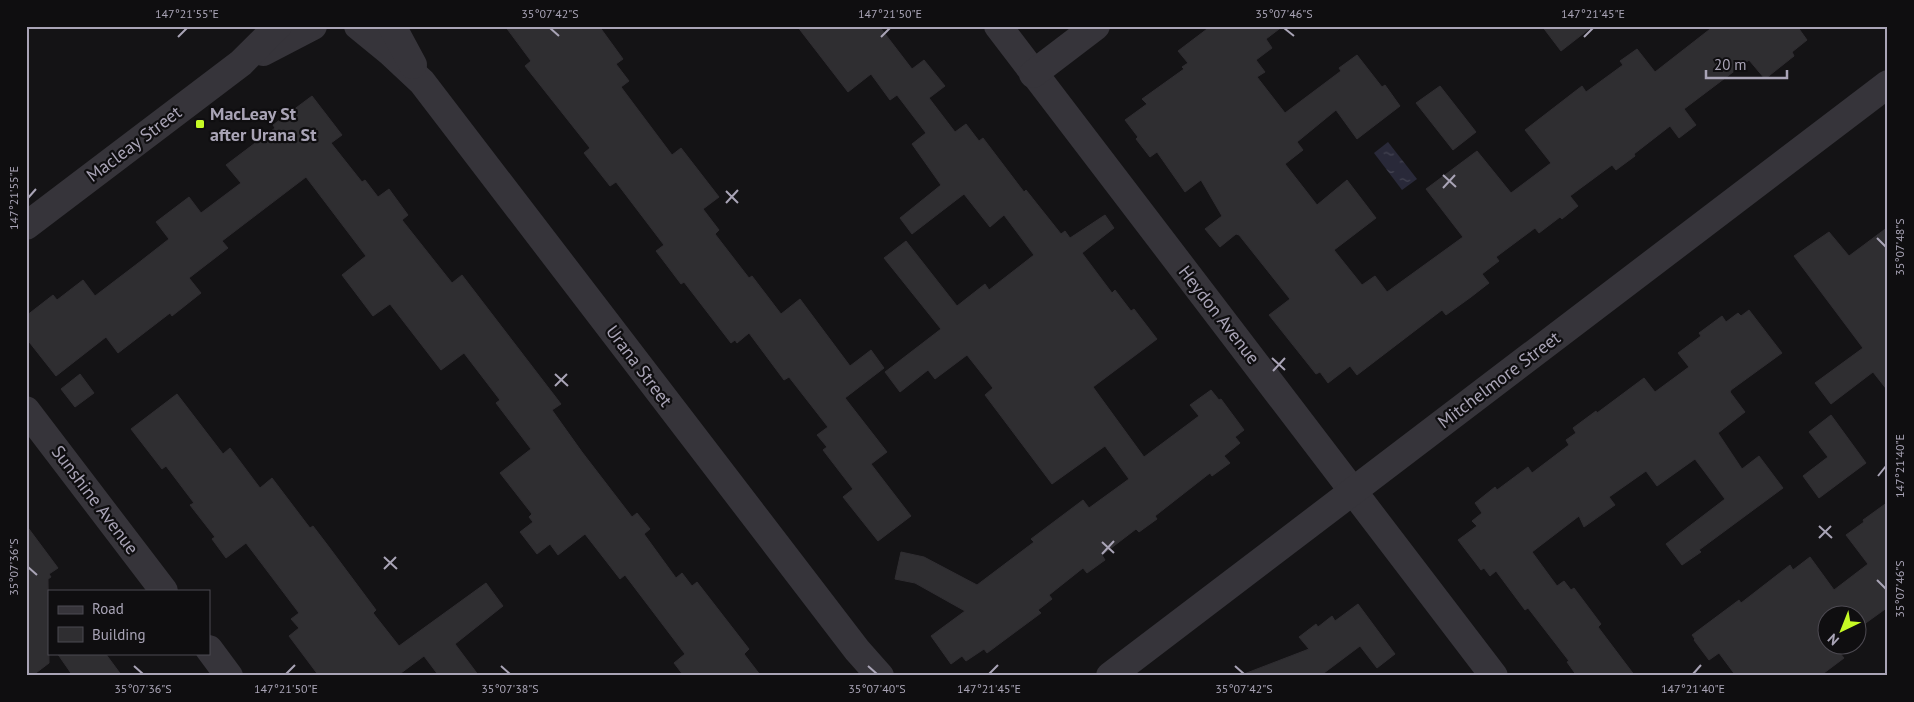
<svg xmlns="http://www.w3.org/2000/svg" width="1914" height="702" viewBox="0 0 1914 702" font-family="'PT Sans',sans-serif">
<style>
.water{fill:url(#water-ripples)}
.building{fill:#2f2e31;stroke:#2f2d31}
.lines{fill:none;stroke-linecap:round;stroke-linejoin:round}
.minor{stroke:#36343a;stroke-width:28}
.ticks{fill:none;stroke:#a9a4b6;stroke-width:2}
.poi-dot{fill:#c6fa25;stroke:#0f0e10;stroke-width:2}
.labels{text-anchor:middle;stroke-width:4.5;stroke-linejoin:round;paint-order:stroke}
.poi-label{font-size:18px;font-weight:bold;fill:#a9a4b6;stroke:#0f0e10;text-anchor:start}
.street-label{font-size:18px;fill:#a9a4b6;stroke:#0f0e10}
.neatline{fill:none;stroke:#a9a4b6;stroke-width:2}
.ticks-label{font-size:12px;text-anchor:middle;fill:#a9a4b6}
</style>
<defs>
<pattern id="water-ripples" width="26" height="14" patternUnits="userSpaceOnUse" patternTransform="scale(1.25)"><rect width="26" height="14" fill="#292939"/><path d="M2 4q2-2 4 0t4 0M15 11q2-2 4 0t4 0" fill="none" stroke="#454553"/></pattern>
</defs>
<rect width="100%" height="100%" fill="#141315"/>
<polygon class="water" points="1388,142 1417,179 1402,190 1374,153"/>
<g class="building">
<polygon points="505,26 599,26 623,59 616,64 629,81 621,87 672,155 681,148 719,197 703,209 719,230 715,234 749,278 752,276 781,314 800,299 850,366 871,350 884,368 845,398 887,452 871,464 911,516 878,541 843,497 853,489 823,450 827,447 817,435 828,427 789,377 784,380 749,333 737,343 735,340 731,343 684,282 681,284 656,251 664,245 616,182 610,186 584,153 590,148 525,66 531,61"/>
<polygon points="797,26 879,26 912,69 924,60 945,86 929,98 955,132 966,124 979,141 983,138 1024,192 1026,190 1061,234 1065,231 1070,238 1105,215 1114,228 1082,253 1112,293 1115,290 1131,311 1134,309 1157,339 1093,387 1144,457 1199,416 1190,405 1211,390 1219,400 1221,399 1244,430 1235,437 1240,443 1224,456 1230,463 1212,476 1210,473 1155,516 1157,519 1139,532 1136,529 1102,555 1105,560 1087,573 1083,568 1049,595 1052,599 1038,610 1041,613 987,653 984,649 966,661 962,656 951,664 931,636 965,611 915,583 895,579 901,552 924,557 977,585 1034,542 1031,539 1083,500 1089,508 1129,479 1105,446 1052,484 985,395 993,388 967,355 935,379 928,370 900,392 885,372 941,329 884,258 906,241 957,306 985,284 989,290 1034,255 1004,215 990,227 964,194 912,234 900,218 941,185 912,144 926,133 897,95 890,100 871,74 848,92"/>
<polygon points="1211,26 1283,26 1266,39 1272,48 1256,60 1265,72 1257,77 1285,113 1341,71 1339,68 1357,55 1382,87 1385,85 1400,106 1357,139 1336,110 1297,142 1303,150 1285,164 1317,205 1347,180 1376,218 1334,250 1362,285 1375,276 1387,292 1463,237 1426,189 1477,151 1511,193 1551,163 1525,130 1582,86 1586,92 1623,65 1620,61 1637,49 1655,72 1714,26 1797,26 1807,40 1792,52 1794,56 1765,79 1749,60 1684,109 1696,125 1679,138 1670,126 1634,154 1635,156 1616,170 1612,165 1570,196 1578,206 1562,219 1560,217 1539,233 1535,228 1496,257 1499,261 1482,274 1489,283 1471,297 1446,315 1442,310 1357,375 1350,366 1328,383 1320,372 1316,374 1269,315 1290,299 1239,235 1236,234 1220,247 1205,229 1222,216 1201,180 1185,192 1157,152 1150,157 1136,139 1138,137 1125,120 1147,104 1142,99 1184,69 1182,67 1188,63 1178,51"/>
<polygon points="1542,26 1593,26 1561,51"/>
<polygon points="1440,86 1476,132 1453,150 1416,103"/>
<polygon points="312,96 342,135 331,143 362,182 365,180 378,197 389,189 408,215 402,220 452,283 462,275 561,404 552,410 582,452 632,517 637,513 650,529 644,534 676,578 682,573 692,586 697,582 749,649 744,654 761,676 684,676 674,663 685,654 625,575 620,579 585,534 558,555 550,544 537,554 520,532 533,522 529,517 532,514 500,473 531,449 496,403 500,400 464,353 441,370 390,304 373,316 342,275 366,256 306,177 222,241 228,248 189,278 201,293 172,316 170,313 118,353 106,337 56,376 26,338 26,316 53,295 57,300 83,280 95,296 137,264 169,239 156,222 189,197 201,213 241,183 226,165 275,128 273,125"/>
<polygon points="1888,227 1888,391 1873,372 1831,404 1815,383 1863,348 1794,256 1829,232 1849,256"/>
<polygon points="1749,310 1782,353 1731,390 1730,392 1745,412 1718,433 1742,469 1759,456 1783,488 1699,550 1701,552 1682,565 1666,544 1725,499 1695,459 1657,486 1646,471 1609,497 1615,505 1584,527 1579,516 1532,552 1557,586 1564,581 1571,590 1574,588 1601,624 1598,627 1635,676 1577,676 1567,662 1569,661 1528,608 1525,610 1496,571 1490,576 1484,568 1481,570 1458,540 1477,526 1472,521 1482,513 1475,503 1495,487 1497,490 1528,467 1532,473 1569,445 1566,440 1576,433 1573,428 1596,411 1597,413 1644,378 1655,392 1689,367 1678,353 1701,336 1699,333 1722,316 1726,322 1738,313 1741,316"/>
<polygon points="80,374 94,393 75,407 61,389"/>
<polygon points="177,394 223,454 230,448 260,488 272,478 310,528 313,526 329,547 376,610 373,613 399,646 486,583 503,606 455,644 479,676 439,676 424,656 397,676 319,676 289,636 299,628 291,619 299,613 246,543 226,558 212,539 215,537 190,505 194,503 166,466 162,469 131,429"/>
<polygon points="1831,415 1866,463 1819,498 1803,476 1828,457 1809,432"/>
<polygon points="1888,502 1888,607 1856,630 1856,614 1826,614 1826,644 1849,644 1839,652 1844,658 1820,676 1736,676 1719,653 1709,660 1694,640 1695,639 1692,635 1739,600 1741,603 1790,565 1793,570 1810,557 1834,590 1868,564 1846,535 1864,522 1863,520"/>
<polygon points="26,525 58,568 49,574 51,577 48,579 49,663 32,676 26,676"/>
<polygon points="1358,604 1395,654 1377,668 1360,646 1320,676 1244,676 1244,674 1309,649 1299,637 1316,624 1318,627 1332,616 1335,621"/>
<polygon points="57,653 105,653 122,676 73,676"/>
</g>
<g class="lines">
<g class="minor">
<polyline points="358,26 391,53 422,82 857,650 880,676"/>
<polyline points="392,26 413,65"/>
<polyline points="998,26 1494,676"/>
<polyline points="263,52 313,26"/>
<polyline points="1033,74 1096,26"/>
<polyline points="26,226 241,63 278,26"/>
<polyline points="26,410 164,591"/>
<polyline points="209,649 229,676"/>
<polyline points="1110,676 1888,84"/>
</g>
</g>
<path class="ticks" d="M 550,28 L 559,36M 1284,28 L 1294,36M 178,37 L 187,28M 881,37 L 890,28M 1584,37 L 1593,28M 1443,175 L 1456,187M 1443,188 L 1455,175M 726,191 L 738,203M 28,198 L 36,189M 726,203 L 738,190M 1877,238 L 1886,247M 1272,358 L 1285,370M 1273,371 L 1285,358M 555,374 L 568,386M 555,386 L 567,374M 1878,476 L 1886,466M 1819,526 L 1832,538M 1819,538 L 1831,526M 1102,542 L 1114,553M 1102,554 L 1114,541M 384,557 L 397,569M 28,567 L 37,575M 384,569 L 396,557M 1877,580 L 1886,589M 134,666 L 143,674M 501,666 L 510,674M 868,666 L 877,674M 1235,666 L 1244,674M 286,674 L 295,665M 989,674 L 998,665M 1693,674 L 1701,665"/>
<rect class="poi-dot" x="195" y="119" width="10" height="10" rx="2.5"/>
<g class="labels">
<g class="poi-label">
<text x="210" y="120">MacLeay St<tspan x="210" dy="21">after Urana St</tspan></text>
</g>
<g class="street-label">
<text transform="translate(134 144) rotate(-37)" y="6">Macleay Street</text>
<text transform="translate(1219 315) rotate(52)" y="6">Heydon Avenue</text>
<text transform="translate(639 366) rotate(53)" y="6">Urana Street</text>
<text transform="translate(1499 380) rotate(-37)" y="6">Mitchelmore Street</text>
<text transform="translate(95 500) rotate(53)" y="6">Sunshine Avenue</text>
</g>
</g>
<rect width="1914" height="702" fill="none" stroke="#0f0e10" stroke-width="55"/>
<rect x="48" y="590" width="162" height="65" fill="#0f0e10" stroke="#4d4a52"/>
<rect x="58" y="606" width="25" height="8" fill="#36343a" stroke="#4d4a52"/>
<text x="92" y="614" font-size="15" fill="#a9a4b6">Road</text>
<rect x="58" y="627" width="25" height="15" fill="#2f2e31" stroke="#4d4a52"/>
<text x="92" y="640" font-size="15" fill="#a9a4b6">Building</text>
<g transform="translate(1842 630) rotate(223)"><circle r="24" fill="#0f0e10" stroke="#4d4a52"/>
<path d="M0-4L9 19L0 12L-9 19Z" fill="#c6fa25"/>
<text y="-8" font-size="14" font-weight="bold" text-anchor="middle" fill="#a9a4b6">N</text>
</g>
<path d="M1706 70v8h81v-8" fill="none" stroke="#a9a4b6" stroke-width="2.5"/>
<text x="1714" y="70" font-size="15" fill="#a9a4b6" stroke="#0f0e10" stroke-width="4" paint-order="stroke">20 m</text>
<rect x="28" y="28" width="1858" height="646" class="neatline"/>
<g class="ticks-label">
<text x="187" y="18">147°21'55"E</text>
<text x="550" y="18">35°07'42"S</text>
<text x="890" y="18">147°21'50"E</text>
<text x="1284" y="18">35°07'46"S</text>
<text x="1593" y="18">147°21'45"E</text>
<text transform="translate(14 198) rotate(-90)" y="4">147°21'55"E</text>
<text transform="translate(1900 247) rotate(-90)" y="4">35°07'48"S</text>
<text transform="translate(1900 466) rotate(-90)" y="4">147°21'40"E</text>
<text transform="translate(14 567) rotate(-90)" y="4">35°07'36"S</text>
<text transform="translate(1900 589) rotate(-90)" y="4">35°07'46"S</text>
<text x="143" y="693">35°07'36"S</text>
<text x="286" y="693">147°21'50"E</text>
<text x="510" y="693">35°07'38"S</text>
<text x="877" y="693">35°07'40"S</text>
<text x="989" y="693">147°21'45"E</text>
<text x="1244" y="693">35°07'42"S</text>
<text x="1693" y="693">147°21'40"E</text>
</g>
</svg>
